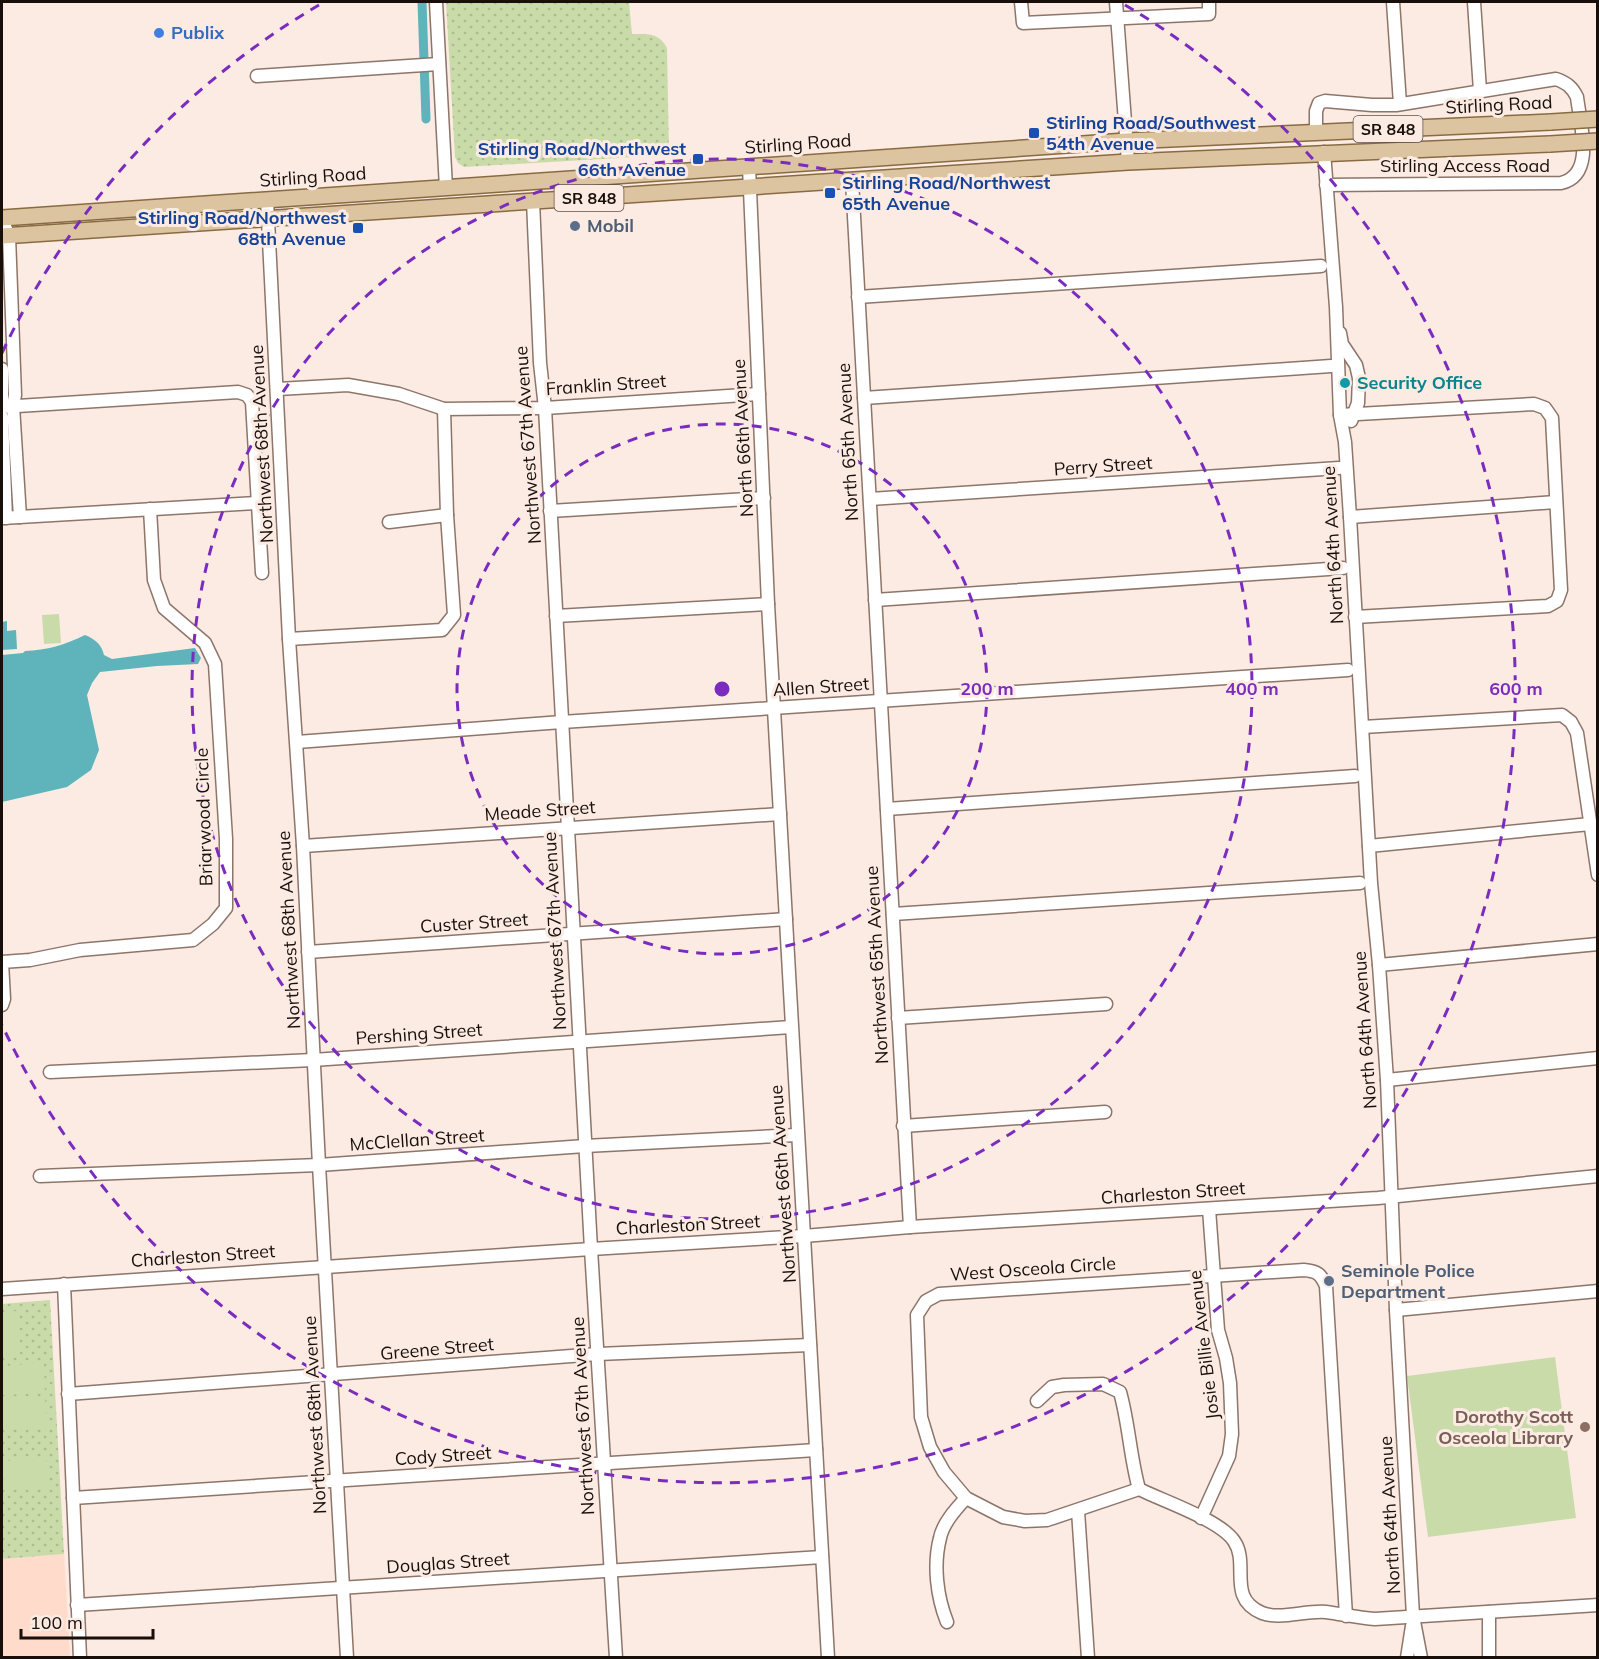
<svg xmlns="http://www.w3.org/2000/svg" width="1599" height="1659" viewBox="0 0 1599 1659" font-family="Mulish,sans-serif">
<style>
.built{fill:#fedbcb}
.grass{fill:url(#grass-dots)}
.garden{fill:#cadbaa}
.water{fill:#5fb3ba}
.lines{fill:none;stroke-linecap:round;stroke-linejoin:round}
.canal{stroke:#5fb3ba;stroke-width:9}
.minor-casing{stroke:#8d756a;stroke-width:15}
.major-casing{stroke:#886b42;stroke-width:18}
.minor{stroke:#fff;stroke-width:12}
.major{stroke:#dcc4a0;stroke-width:15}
.major-bridge-casing{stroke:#886b42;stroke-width:18;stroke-linecap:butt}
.major-bridge{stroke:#dcc4a0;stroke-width:15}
.ring{fill:none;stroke:#7b2cbf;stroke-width:3;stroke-dasharray:10 8}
.shop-dot{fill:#3f7fe0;stroke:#fbebe3;stroke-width:2}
.transit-dot{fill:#1a4fb4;stroke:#fbebe3;stroke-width:2}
.service-dot{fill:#5c6f8a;stroke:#fbebe3;stroke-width:2}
.culture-dot{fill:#0f9aa8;stroke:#fbebe3;stroke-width:2}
.education-dot{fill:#8d6e63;stroke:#fbebe3;stroke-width:2}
.labels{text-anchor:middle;stroke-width:6;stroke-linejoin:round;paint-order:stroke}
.shield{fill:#fbebe3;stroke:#5c514c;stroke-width:1.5}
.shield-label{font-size:16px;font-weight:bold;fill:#180f0b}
.shop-label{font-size:18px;font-weight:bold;fill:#366cbe;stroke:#fbebe3;text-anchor:start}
.street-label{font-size:18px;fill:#180f0b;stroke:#fbebe3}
.transit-label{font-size:18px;font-weight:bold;fill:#164399;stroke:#fbebe3;text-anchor:start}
.service-label{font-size:18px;font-weight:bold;fill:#4e5e75;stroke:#fbebe3;text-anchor:start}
.culture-label{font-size:18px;font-weight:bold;fill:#0d838f;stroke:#fbebe3;text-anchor:start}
.education-label{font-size:18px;font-weight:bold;fill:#785e54;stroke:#fbebe3;text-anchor:end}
.centre{fill:#7b2cbf;stroke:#fbebe3;stroke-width:3}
.ring-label{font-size:18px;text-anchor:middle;font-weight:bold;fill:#7b2cbf;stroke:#fbebe3;stroke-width:6;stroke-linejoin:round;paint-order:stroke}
</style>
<defs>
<pattern id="grass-dots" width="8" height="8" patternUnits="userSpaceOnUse" patternTransform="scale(1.5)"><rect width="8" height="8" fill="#cadbaa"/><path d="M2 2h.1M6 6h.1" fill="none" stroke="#adbb91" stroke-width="1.8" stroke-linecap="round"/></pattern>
</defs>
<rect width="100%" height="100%" fill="#fbebe3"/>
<polygon class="built" points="64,1554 70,1657 2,1657 2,1559"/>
<g class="grass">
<path d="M 446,2 L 629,2 L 632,34 C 647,34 659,32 667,48 L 669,155 L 464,167 L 458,163 L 455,157 Z"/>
<polygon points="50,1300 64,1554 2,1559 2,1304"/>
</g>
<g class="garden">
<polygon points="59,614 61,643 44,644 42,615"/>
<polygon points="18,1311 20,1354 2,1355 2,1312"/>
<polygon points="1555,1357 1576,1518 1428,1537 1407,1376"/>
<polygon points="44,1363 45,1393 2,1395 2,1366"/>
<polygon points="45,1398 47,1428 3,1429 2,1400"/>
<polygon points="46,1458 47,1488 4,1490 2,1461"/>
</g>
<g class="water">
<polygon points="7,621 7,631 16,630 17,649 2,650 2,622"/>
<path d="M 85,635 C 95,639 102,645 104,655 L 112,659 L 195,648 L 201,658 L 198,664 L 157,666 L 100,672 L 92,683 L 87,695 L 99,750 L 91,770 L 67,787 L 2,802 L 2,655 L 23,653 L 25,651 C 47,650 65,645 85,635 Z"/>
</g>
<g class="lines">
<polyline class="canal" points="422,2 426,119"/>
<defs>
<g id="minor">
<polyline points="436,2 446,188"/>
<polyline points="1021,2 1023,23 1209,14 1209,2"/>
<polyline points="1116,2 1128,162"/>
<polyline points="1393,2 1400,104"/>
<polyline points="1474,2 1480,91"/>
<polyline points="257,76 439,64"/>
<path d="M 1316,132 L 1316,111 L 1319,103 L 1325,101 L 1372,105 L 1396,105 L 1556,79 C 1567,83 1572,87 1577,97 C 1580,124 1596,175 1561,183 L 1326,185"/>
<polyline points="1324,152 1336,307 1340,415 1345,442 1350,517 1371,883 1379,965 1387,1080 1396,1310 1413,1616 1421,1658"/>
<polyline points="749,167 768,604 828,1658"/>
<polyline points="852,180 910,1227"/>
<polyline points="267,200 289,639 303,846 319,1165 347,1658"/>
<polyline points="533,201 540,363 545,408 591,1249 616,1658"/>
<polyline points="2,219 9,236 15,395 13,406 20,517"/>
<polyline points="858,297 1321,266"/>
<polyline points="1340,333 1342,344 1356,365 1359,378 1358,403 1351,421"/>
<polyline points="2,369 2,403"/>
<polyline points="278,389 348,385 399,394 444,409 545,408 759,394"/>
<polyline points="864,398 1331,366"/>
<polyline points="2,407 238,392 247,395 252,402 262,573"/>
<polyline points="1340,415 1534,404 1545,408 1552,418 1561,590 1557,601 1548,606 1355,617"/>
<polyline points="2,417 6,518"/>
<polyline points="870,499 1339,468"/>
<polyline points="550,511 764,498"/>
<polyline points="1350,517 1556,502"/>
<polyline points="2,518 257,503"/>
<polyline points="389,522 447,515"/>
<polyline points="875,600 1343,568"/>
<polyline points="556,616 768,604"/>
<polyline points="289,639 442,630 454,615 447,515 444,409"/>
<polyline points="1363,727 1562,715 1571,722 1577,733 1598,875"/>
<polyline points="297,742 562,722 1348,670"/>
<polyline points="887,809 1355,776"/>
<polyline points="303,846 780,814"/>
<polyline points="1369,846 1590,824"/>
<polyline points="893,914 1360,883"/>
<polyline points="308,952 786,919"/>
<polyline points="1379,965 1598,944"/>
<polyline points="2,1005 4,999 2,962 30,960 80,950 193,940 213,924 226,908 226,839 215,664 205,643 164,608 154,580 150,509"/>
<polyline points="898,1018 1106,1004"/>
<polyline points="50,1072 313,1060 791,1027"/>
<polyline points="1387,1080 1598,1058"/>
<polyline points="903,1126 1105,1112"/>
<polyline points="40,1176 319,1165 585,1146 797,1135"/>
<polyline points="64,1284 80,1658"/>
<polyline points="2,1289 591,1249 804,1236 910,1227 1378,1198 1598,1176"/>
<polyline points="1396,1310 1598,1291"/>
<polyline points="68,1394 598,1354 810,1345"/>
<path d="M 1037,1401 L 1052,1387 L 1064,1385 L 1103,1384 L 1120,1392 C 1129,1424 1130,1457 1139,1489"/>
<path d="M 73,1498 C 321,1483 568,1464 816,1450"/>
<polyline points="1078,1511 1088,1658"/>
<polyline points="1201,1518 1229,1456 1232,1434 1230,1383 1226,1358 1218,1330 1209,1209"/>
<polyline points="77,1605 822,1557"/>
<path d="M 1346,1616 L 1326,1286 C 1321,1274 1317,1271 1304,1270 L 939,1294 L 926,1301 L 917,1315 L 921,1417 L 930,1447 L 944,1472 L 966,1498 L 1003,1517 L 1025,1521 L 1047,1520 L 1139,1489 C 1163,1501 1220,1520 1234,1541 C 1250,1564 1226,1598 1262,1613 C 1279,1620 1307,1610 1326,1612 C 1342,1614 1358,1618 1375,1619 L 1598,1605"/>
<path d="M 947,1622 C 937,1597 933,1565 940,1538 C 943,1523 956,1509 966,1498"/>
<polyline points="1407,1658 1412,1626"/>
<polyline points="1489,1658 1489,1612"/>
</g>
<g id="major">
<polyline points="2,218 1126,141 1551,122"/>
<polyline points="2,236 1128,162 1550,144"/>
</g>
</defs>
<use href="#minor" class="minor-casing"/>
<use href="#major" class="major-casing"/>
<use href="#minor" class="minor"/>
<use href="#major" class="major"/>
<defs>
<g id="major-bridge">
<polyline points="1551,122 1598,119"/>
<polyline points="1550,144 1598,141"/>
</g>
</defs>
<use href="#major-bridge" class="major-bridge-casing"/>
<use href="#major-bridge" class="major-bridge"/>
</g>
<g class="ring">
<circle cx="722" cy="689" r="265"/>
<circle cx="722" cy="689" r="530"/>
<path d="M2 353A794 794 0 0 1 319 5M1125 5A794 794 0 1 1 2 1025"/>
</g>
<circle class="shop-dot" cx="159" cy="33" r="6"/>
<g class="transit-dot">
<rect x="1028" y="127" width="12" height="12" rx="3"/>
<rect x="692" y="153" width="12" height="12" rx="3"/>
<rect x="824" y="187" width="12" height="12" rx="3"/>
<rect x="352" y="222" width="12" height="12" rx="3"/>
</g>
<g class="service-dot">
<circle cx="575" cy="226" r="6"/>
<circle cx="1329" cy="1281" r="6"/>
</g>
<circle class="culture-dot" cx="1345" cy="383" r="6"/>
<circle class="education-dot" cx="1585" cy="1427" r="6"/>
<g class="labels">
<g class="shield">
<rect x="1353.5" y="116" width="69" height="26" rx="4.5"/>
<rect x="554.5" y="185" width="69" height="26" rx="4.5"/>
</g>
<g class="shield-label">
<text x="1388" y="135">SR 848</text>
<text x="589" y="204">SR 848</text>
</g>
<g class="shop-label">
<text x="171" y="39">Publix</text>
</g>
<g class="street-label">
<text transform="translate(1499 105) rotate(-3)" y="6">Stirling Road</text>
<text transform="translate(798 144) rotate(-4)" y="6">Stirling Road</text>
<text x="1465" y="172">Stirling Access Road</text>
<text transform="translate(313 177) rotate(-4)" y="6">Stirling Road</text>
<text transform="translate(606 385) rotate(-4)" y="6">Franklin Street</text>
<text transform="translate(743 438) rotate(-93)" y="6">North 66th Avenue</text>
<text transform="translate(848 442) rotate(-93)" y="6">North 65th Avenue</text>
<text transform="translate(262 444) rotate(-93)" y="6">Northwest 68th Avenue</text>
<text transform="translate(528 445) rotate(-94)" y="6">Northwest 67th Avenue</text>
<text transform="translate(1103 466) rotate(-4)" y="6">Perry Street</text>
<text transform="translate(1333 545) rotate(-93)" y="6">North 64th Avenue</text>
<text transform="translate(821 687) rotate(-4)" y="6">Allen Street</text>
<text transform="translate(540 811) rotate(-4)" y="6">Meade Street</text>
<text transform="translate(204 817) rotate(-92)" y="6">Briarwood Circle</text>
<text transform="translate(474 923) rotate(-4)" y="6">Custer Street</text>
<text transform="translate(289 930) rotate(-93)" y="6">Northwest 68th Avenue</text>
<text transform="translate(555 931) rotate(-93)" y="6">Northwest 67th Avenue</text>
<text transform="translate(877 965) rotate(-93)" y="6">Northwest 65th Avenue</text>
<text transform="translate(1365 1030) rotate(-94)" y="6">North 64th Avenue</text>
<text transform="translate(419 1034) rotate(-4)" y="6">Pershing Street</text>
<text transform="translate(417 1140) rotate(-4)" y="6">McClellan Street</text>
<text transform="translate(783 1184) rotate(-94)" y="6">Northwest 66th Avenue</text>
<text transform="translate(1173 1193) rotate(-4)" y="6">Charleston Street</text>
<text transform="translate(688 1225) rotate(-3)" y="6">Charleston Street</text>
<text transform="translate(203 1256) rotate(-4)" y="6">Charleston Street</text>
<text transform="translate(1033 1269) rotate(-4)" y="6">West Osceola Circle</text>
<text transform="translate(1204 1345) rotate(-97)" y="6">Josie Billie Avenue</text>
<text transform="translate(437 1349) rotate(-5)" y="6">Greene Street</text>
<text transform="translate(315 1415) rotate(-93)" y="6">Northwest 68th Avenue</text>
<text transform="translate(583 1416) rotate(-93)" y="6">Northwest 67th Avenue</text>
<text transform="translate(443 1456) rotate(-4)" y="6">Cody Street</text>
<text transform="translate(1390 1515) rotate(-93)" y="6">North 64th Avenue</text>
<text transform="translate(448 1563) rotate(-4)" y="6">Douglas Street</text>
</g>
<g class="transit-label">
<text x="1046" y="129">Stirling Road/Southwest<tspan x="1046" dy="21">54th Avenue</tspan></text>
<text x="686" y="155" text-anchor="end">Stirling Road/Northwest<tspan x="686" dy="21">66th Avenue</tspan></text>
<text x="842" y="189">Stirling Road/Northwest<tspan x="842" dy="21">65th Avenue</tspan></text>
<text x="346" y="224" text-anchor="end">Stirling Road/Northwest<tspan x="346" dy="21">68th Avenue</tspan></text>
</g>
<g class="service-label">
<text x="587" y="232">Mobil</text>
<text x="1341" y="1277">Seminole Police<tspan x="1341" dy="21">Department</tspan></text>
</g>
<g class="culture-label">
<text x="1357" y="389">Security Office</text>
</g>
<g class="education-label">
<text x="1573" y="1423">Dorothy Scott<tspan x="1573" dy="21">Osceola Library</tspan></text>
</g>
</g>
<circle cx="722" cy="689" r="9" class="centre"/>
<g class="ring-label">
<text x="987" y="695">200 m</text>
<text x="1252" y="695">400 m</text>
<text x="1516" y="695">600 m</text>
</g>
<rect width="1599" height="1659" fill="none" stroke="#180f0b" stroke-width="6"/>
<path d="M21 1629v9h132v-9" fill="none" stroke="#180f0b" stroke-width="3"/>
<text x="30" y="1629" font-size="18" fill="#180f0b" stroke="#fbebe3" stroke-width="4.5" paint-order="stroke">100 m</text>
</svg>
